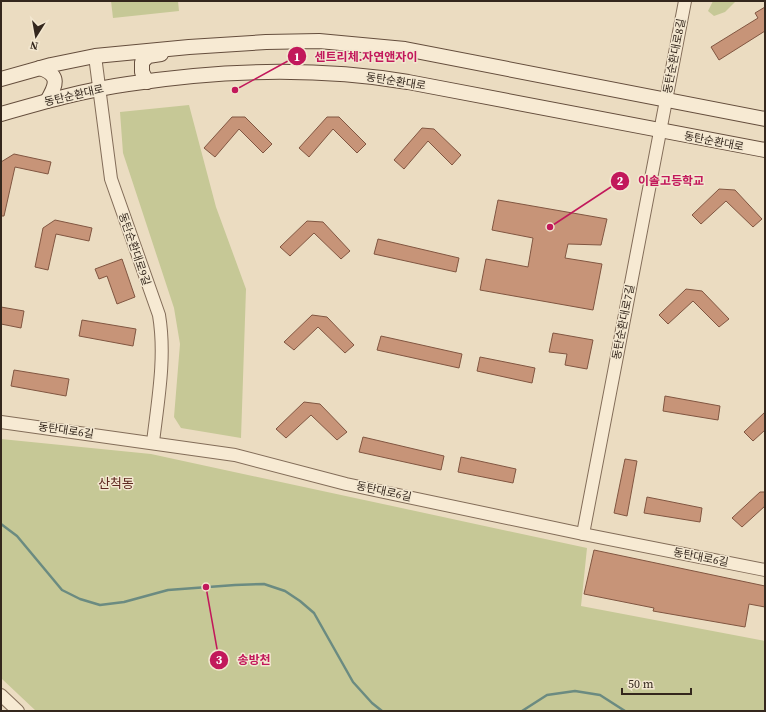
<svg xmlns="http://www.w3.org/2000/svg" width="766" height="712" viewBox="0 0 766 712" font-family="'Source Serif 4','Noto Sans KR',serif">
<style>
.green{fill:#c6c896}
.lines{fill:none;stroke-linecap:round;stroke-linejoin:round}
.stream{stroke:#6b8b81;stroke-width:2.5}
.building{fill:#c79478;stroke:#815641}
.tertiary-casing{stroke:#836d59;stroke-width:14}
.secondary-casing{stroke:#654e3d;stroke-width:16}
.tertiary{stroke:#f7ead3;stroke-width:12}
.secondary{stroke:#f7ead3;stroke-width:14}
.labels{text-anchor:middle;stroke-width:3;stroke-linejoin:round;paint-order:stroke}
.street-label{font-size:11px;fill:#34271d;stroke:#f3e7d0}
.quarter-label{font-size:13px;fill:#5e281f;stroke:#f3e7d0}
.leader{fill:none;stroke:#c2185b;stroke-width:1.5}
.callout-dot{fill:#c2185b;stroke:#f3e7d0;stroke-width:1.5}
.mark-label{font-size:12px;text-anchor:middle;font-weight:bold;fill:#fff}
.callout-label{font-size:12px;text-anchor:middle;font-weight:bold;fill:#c2185b;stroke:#f3e7d0;stroke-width:3;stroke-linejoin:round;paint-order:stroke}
</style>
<rect width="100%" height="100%" fill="#ebdcc1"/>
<g class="green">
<polygon points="111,1 178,1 179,11 113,18"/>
<polygon points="713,1 736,1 725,12 714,16 708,11"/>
<polygon points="189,105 216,207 246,289 241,438 181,428 174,417 180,344 174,308 123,153 120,112"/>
<polygon points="1,439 151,454 587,548 581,606 765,641 765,711 36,711 1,678"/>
</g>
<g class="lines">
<g class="stream">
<polyline points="1,524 17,536 62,590 80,599 100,605 124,602 168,590 235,585 264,584 285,591 300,601 314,613 353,682 372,703 382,711"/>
<polyline points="522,711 547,695 575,691 600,695 625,711"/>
</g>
</g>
<g class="building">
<polygon points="765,7 765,31 719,60 711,47 758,18 755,13"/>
<polygon points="232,117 245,117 272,144 263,153 239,129 215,157 204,148"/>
<polygon points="327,117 339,117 366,144 357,153 333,129 309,157 299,148"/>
<polygon points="422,128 434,129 461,155 452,165 428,141 404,169 394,160"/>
<polygon points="14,154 51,162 48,174 15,167 4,216 1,216 1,162"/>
<polygon points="719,189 735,190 762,219 753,227 726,201 701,224 692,215"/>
<polygon points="498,200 607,219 601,245 568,244 565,258 602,264 593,310 480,290 486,259 528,267 533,238 492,230"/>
<polygon points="55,220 92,228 89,241 56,234 48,270 35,267 43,228"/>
<polygon points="307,221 323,222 350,251 341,259 314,233 290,256 280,247"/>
<polygon points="378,239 459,258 456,272 374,254"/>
<polygon points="122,259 135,297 117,304 107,276 99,279 95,269"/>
<polygon points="686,289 702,291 729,319 719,327 693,301 668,324 659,315"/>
<polygon points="1,307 24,311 21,328 1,324"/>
<polygon points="312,315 327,317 354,345 345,353 318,327 294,350 284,342"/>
<polygon points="82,320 136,329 133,346 79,336"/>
<polygon points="553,333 593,340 587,369 565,365 567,354 549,352"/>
<polygon points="381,336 462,354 459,368 377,350"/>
<polygon points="480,357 535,368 532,383 477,371"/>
<polygon points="14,370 69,379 66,396 11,386"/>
<polygon points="665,396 720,406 718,420 663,411"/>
<polygon points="304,402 320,404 347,432 337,440 311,415 286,438 276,429"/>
<polygon points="765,412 765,430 753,441 744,432"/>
<polygon points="363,437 444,456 441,470 359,452"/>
<polygon points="461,457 516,469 513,483 458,472"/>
<polygon points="625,459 637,461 627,516 614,513"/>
<polygon points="760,492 765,492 765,506 742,527 732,518"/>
<polygon points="647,497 702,508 700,522 644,513"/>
<polygon points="594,550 765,586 765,607 749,604 745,627 653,611 654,608 584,594"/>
</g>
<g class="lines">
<defs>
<g id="tertiary">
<path d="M 95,56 L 111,179 L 159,315 C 166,357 158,400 153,442"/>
<polyline points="1,422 235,455 346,484 583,534 765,570"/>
<polyline points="583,534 685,1"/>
<polyline points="1,695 18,711"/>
</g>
<g id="secondary">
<path d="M 40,68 C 61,75 56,86 47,101"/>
<polyline points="1,79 51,65 95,56 189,47 266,42 319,41 405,49 765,119"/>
<polyline points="147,82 142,72 142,62 148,56 161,54"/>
<path d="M 1,114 C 43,102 85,90 128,84 C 219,70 317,67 408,82 L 765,150"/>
</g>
</defs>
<use href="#tertiary" class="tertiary-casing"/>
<use href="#secondary" class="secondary-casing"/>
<use href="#tertiary" class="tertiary"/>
<use href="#secondary" class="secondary"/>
</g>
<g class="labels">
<g class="street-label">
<text transform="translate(674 56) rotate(-79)" y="4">동탄순환대로8길</text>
<text transform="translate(396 81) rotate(9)" y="4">동탄순환대로</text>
<text transform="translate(74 95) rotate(-13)" y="4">동탄순환대로</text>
<text transform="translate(714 141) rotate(11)" y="4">동탄순환대로</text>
<text transform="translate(135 249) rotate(71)" y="4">동탄순환대로9길</text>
<text transform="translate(623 322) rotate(-79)" y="4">동탄순환대로7길</text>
<text transform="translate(66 430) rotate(8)" y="4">동탄대로6길</text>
<text transform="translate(384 491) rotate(12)" y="4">동탄대로6길</text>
<text transform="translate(701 557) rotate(11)" y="4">동탄대로6길</text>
</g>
<g class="quarter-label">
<text x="116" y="488">산척동</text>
</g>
</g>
<path class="leader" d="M235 90L297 56M550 227L620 181M206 587L219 660"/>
<g class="callout-dot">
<circle cx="235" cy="90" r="4"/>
<circle cx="550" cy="227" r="4"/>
<circle cx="206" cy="587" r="4"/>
<circle cx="297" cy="56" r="10"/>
<circle cx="620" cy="181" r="10"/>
<circle cx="219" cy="660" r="10"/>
</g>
<g class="mark-label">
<text x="297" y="61">1</text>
<text x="620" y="185">2</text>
<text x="219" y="664">3</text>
</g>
<g class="callout-label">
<text x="366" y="61">센트리체.자연앤자이</text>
<text x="671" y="185">이솔고등학교</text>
<text x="254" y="664">송방천</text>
</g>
<rect width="766" height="712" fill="none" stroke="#34271d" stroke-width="4"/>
<g transform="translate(36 36) rotate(191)" stroke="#f3e7d0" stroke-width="3" paint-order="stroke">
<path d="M0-3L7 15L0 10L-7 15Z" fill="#34271d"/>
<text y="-6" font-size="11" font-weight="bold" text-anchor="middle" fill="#34271d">N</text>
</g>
<path d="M622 688v6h69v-6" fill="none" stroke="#34271d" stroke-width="2"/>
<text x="628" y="688" font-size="12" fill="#34271d" stroke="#f3e7d0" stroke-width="3" paint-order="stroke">50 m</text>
</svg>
